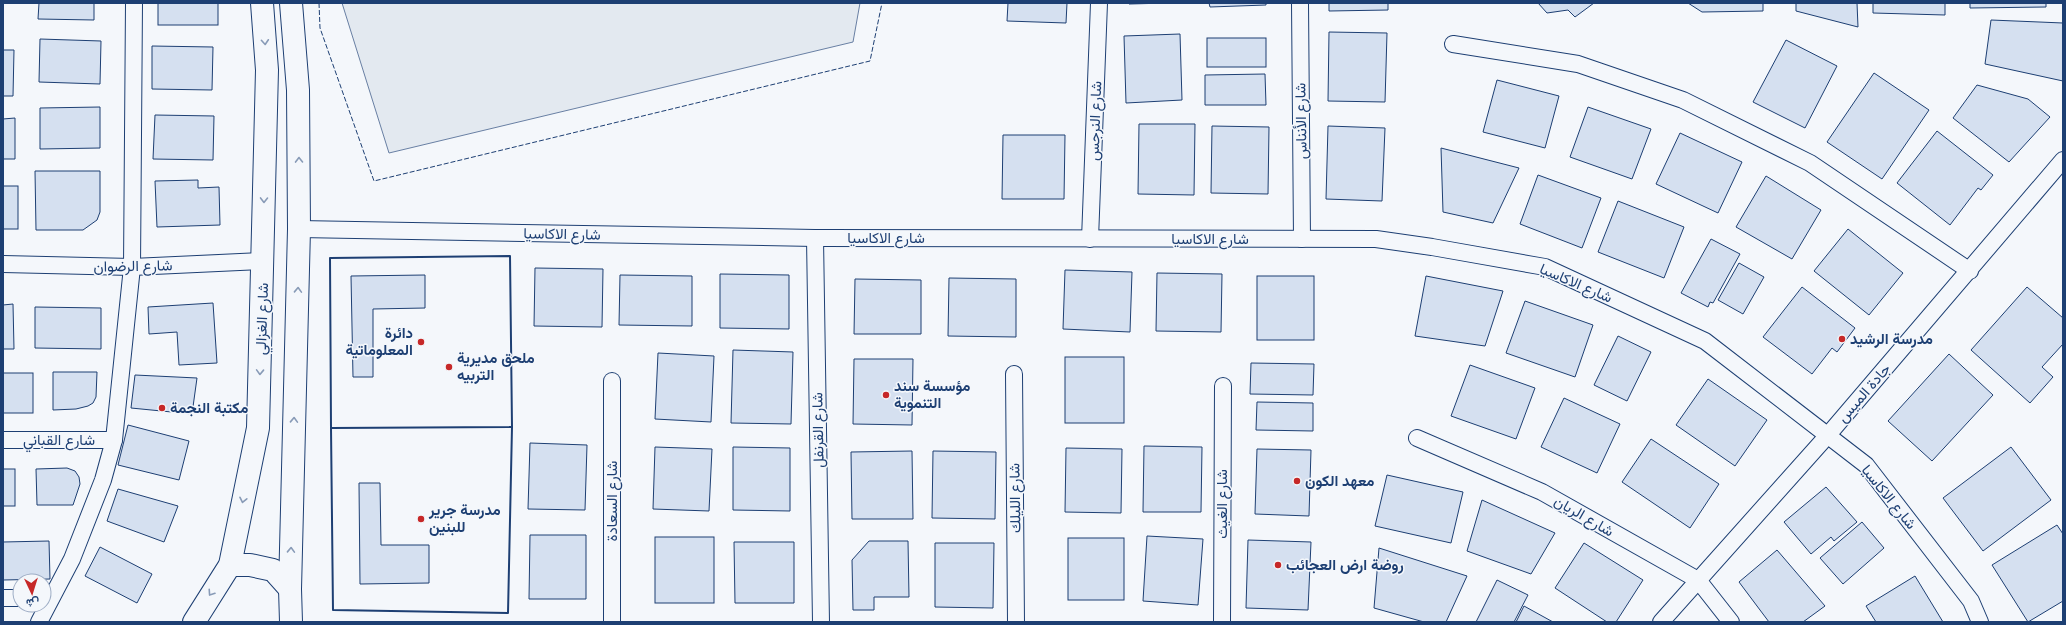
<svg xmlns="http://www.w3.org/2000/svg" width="2066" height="625" viewBox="0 0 2066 625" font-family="Karla,Vazirmatn,sans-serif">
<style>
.green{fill:#e3e9f0;stroke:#687fa3}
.building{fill:#d5e0f0;stroke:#1d3f73}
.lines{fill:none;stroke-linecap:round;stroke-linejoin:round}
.street-casing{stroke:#1d3f73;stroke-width:18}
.secondary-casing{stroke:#1d3f73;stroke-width:24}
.street{stroke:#f4f7fb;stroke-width:16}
.secondary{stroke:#f4f7fb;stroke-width:22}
.fence{stroke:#1d3f73;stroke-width:1;stroke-dasharray:5 2;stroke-linecap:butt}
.wall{stroke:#1d3f73;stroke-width:2}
.oneway{stroke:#889bb7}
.poi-dot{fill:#c62828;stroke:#f4f7fb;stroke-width:1.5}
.labels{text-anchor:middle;stroke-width:3;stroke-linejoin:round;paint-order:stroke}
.street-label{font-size:15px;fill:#1d3f73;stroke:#f4f7fb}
.poi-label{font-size:15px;font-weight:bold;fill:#1d3f73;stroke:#f4f7fb;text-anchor:start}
</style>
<rect width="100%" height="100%" fill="#f4f7fb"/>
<polygon class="green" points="342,3 860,3 853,42 389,153"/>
<g class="building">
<polygon points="39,3 94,3 94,20 38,19"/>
<rect x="158" y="3" width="60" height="22"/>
<polygon points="1008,3 1067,3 1066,23 1007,21"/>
<polygon points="1129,3 1168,3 1129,4"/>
<polygon points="1209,3 1266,3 1266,5 1210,7"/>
<polygon points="1329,3 1388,3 1388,10 1329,11"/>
<polygon points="1538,3 1594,3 1575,17 1568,10 1547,13"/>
<polygon points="1688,3 1763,3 1763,11 1702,12"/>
<polygon points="1796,3 1857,3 1858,27 1796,11"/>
<polygon points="1873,3 1945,3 1945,15 1873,13"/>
<polygon points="1970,3 2046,3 2046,7 1970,8"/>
<polygon points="1991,20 2063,23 2063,81 1985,64"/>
<polygon points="1329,32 1387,33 1385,102 1328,101"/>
<polygon points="1180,34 1182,100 1126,103 1124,36"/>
<rect x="1207" y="38" width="59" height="29"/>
<polygon points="40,39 101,41 100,84 39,82"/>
<polygon points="1786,40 1837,66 1805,128 1753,102"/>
<polygon points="152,46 213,47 212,90 152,89"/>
<polygon points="3,50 14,50 13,96 3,96"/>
<polygon points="1874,73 1929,110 1882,179 1827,142"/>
<polygon points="1265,74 1266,105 1205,105 1205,75"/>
<polygon points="1497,80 1559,96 1545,148 1483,132"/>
<polygon points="1977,85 2028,99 2050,117 2009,162 1953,118"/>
<polygon points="100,107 100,148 40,149 40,108"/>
<polygon points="1588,107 1651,129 1632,179 1570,157"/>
<polygon points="155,115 214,116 213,160 153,159"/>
<polygon points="15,118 15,159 3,159 3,119"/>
<polygon points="1139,124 1195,124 1194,195 1138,194"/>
<polygon points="1212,126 1269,127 1268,194 1211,193"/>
<polygon points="1328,126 1385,128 1382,201 1326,199"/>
<polygon points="1937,131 1993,175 1981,190 1978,188 1950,225 1897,183"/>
<polygon points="1680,133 1742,162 1718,213 1656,184"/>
<polygon points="1003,135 1065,135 1064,199 1002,199"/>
<polygon points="1441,148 1519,168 1493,223 1443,212"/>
<polygon points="35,171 100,171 100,212 97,220 83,230 36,230"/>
<polygon points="1538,175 1601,198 1582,248 1520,224"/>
<polygon points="1766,176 1821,210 1792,259 1736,227"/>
<polygon points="198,180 198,188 219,187 220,225 157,227 155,181"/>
<rect x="3" y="186" width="15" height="43"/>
<polygon points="1618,201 1684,227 1664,278 1598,252"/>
<polygon points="1848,229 1903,273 1869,315 1814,271"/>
<polygon points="1711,239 1740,254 1713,303 1710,302 1708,307 1681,293"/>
<polygon points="1739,263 1764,277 1743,314 1718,300"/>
<polygon points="535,268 603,269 602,327 534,326"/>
<polygon points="1065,270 1132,272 1130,332 1063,329"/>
<polygon points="1157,273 1222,274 1221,332 1156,331"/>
<polygon points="720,274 789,275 789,329 720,328"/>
<polygon points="425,275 425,308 373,309 373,377 353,377 351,276"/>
<polygon points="620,275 692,276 692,326 619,325"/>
<rect x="1257" y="276" width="57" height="64"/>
<polygon points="1426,276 1503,291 1485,346 1415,336"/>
<polygon points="949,278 1016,279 1016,337 948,336"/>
<polygon points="855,279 921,280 921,334 854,334"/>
<polygon points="1802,287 1855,328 1837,352 1832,348 1812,374 1763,337"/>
<polygon points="2027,287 2063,318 2063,344 2042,367 2053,377 2030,403 1971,350"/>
<polygon points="1525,301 1593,325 1575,377 1506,353"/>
<polygon points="213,303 217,363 179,365 177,332 149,334 148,307"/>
<polygon points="13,304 14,349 3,349 3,305"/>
<polygon points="35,307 101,308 101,349 35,348"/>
<polygon points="1618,336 1651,352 1627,401 1594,385"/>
<polygon points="733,350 793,352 791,424 731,423"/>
<polygon points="658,353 714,356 711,422 655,419"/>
<polygon points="1949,354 1993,395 1932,461 1888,421"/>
<rect x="1065" y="357" width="59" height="66"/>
<polygon points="854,359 913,359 912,425 853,424"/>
<polygon points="1251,363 1314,364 1313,395 1250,394"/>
<polygon points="1470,365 1535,388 1516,439 1451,416"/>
<polygon points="53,372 97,372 96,397 93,403 88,406 76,409 53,410"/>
<rect x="3" y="373" width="30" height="40"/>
<polygon points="135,375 197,378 192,414 131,408"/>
<polygon points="1708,379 1767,420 1735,466 1676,425"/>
<polygon points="1564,398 1620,424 1597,473 1541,447"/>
<polygon points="1257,402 1313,403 1313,431 1256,430"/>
<polygon points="128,425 189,441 179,480 118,465"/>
<polygon points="1651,439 1719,484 1690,528 1622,482"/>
<polygon points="530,443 587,445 585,510 528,509"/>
<polygon points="1144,446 1202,447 1201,512 1143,512"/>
<polygon points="655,447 712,449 709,511 653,509"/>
<polygon points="733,447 790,448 790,511 733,510"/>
<polygon points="2011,447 2051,500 1983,551 1943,498"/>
<polygon points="1066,448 1122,449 1121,513 1065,512"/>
<polygon points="1257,449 1311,450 1309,516 1255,514"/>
<polygon points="912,451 913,519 852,519 851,452"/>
<polygon points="933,451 996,452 995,519 932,518"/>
<polygon points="67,468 75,471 79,477 80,484 73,505 37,505 36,469"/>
<rect x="3" y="469" width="12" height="37"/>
<polygon points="1387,475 1463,492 1451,543 1375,526"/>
<polygon points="359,483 380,483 381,545 429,545 429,583 360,584"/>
<polygon points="1826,487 1857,522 1834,541 1831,537 1811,554 1784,522"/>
<polygon points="118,489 178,506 164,542 107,521"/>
<polygon points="1482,500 1555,533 1531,574 1467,551"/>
<polygon points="1862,522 1884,548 1843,584 1820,558"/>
<polygon points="2057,525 2063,534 2063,601 2028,622 1992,565"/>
<polygon points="530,535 586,535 586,599 529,599"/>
<polygon points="1147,536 1203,539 1198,605 1143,601"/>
<rect x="655" y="537" width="59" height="66"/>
<rect x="1068" y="538" width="56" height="62"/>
<polygon points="1248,540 1311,542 1308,610 1246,608"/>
<polygon points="49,541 50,579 3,580 3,542"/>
<polygon points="869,541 908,541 909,597 874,597 874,610 853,610 852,560"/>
<polygon points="734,542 794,542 794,603 735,603"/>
<polygon points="935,543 994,543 993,608 935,607"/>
<polygon points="1584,543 1643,580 1616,622 1607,622 1555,588"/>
<polygon points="100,547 152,574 137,603 85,576"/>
<polygon points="1379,548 1467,576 1446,622 1424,622 1374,608"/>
<polygon points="1777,550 1825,606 1803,622 1769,622 1739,582"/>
<polygon points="1915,576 1943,622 1876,622 1866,606"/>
<polygon points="1497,580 1528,595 1514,622 1476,622"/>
<polygon points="1524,606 1553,622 1516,622"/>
</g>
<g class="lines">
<defs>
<g id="street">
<polyline points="1300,3 1302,239"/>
<polyline points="1453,44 1578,64 1683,100 1810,163 1970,271"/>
<polyline points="299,229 815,238 1376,239 1432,247 1545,267 1705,341 1866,465 1971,601 1980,622"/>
<polyline points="815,238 821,622"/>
<polyline points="1090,239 1099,3"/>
<polyline points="3,264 132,267 263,261"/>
<polyline points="1014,374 1016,622"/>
<polyline points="1417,438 1542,492 1698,580 1731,622"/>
<polyline points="3,440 114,440"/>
<polyline points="3,598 20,598"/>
<polyline points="39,622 72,559 103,480 114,440 132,267 134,3"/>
<polyline points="612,622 612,381"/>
<polyline points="1222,622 1223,386"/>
<polyline points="1661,622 1828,435 2063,160"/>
</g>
<g id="secondary">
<polyline points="230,565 250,565 273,570 290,589"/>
<polyline points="194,622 230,565 258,428 267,70 262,3"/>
<polyline points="291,622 290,589 299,229 298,90 291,3"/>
</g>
</defs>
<use href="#street" class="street-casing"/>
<use href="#secondary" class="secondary-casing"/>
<use href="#street" class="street"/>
<use href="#secondary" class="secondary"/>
<polyline class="fence" points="319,3 320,28 374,181 870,61 882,3"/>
<polyline class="wall" points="512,427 331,428 333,610 508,613 512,427 510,256 330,258 331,428 512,427"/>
</g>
<defs><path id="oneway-chevron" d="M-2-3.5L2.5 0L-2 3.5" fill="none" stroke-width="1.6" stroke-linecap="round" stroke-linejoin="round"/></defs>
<g class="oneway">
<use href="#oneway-chevron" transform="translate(265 42) rotate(86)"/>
<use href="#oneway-chevron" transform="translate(299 160) rotate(-91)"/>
<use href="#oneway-chevron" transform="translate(264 200) rotate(91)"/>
<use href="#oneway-chevron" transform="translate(298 290) rotate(-88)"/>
<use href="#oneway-chevron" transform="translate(260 372) rotate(92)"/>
<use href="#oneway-chevron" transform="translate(294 420) rotate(-88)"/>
<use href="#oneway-chevron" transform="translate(243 500) rotate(102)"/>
<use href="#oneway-chevron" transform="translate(291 550) rotate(-88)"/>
<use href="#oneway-chevron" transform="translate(211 593) rotate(124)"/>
</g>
<g class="poi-dot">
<circle cx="1842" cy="339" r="4"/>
<circle cx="421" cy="342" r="4"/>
<circle cx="449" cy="367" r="4"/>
<circle cx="886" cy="395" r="4"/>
<circle cx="162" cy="408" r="4"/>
<circle cx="1297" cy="481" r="4"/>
<circle cx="421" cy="519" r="4"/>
<circle cx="1278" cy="565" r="4"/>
</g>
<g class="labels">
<g class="street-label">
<text transform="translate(1095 121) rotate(-88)" y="5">شارع النرجس</text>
<text transform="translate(1301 121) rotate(-91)" y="5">شارع الأنناس</text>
<text transform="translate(562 234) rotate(1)" y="5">شارع الاكاسيا</text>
<text x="886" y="243">شارع الاكاسيا</text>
<text x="1210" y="244">شارع الاكاسيا</text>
<text transform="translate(133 266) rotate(-1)" y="5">شارع الرضوان</text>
<text transform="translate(1576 283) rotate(23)" y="5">شارع الاكاسيا</text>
<text transform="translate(262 319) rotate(-88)" y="5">شارع الغزالي</text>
<text transform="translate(1864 393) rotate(-49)" y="5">جادة الميس</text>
<text transform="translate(818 430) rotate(-91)" y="5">شارع القرنفل</text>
<text x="59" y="445">شارع القباني</text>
<text transform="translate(1889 497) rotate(51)" y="5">شارع الاكاسيا</text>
<text transform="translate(1015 498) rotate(-91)" y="5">شارع الليلك</text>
<text transform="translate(612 501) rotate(-90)" y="5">شارع السعادة</text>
<text transform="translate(1222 504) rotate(-90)" y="5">شارع الغيث</text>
<text transform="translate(1584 516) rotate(30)" y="5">شارع الريان</text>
</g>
<g class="poi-label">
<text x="413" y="338" text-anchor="end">دائرة<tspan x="413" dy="17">المعلوماتية</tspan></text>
<text x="1850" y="344">مدرسة الرشيد</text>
<text x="457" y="363">ملحق مديرية<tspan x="457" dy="17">التربيه</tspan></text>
<text x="894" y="391">مؤسسة سند<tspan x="894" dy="17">التنموية</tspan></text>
<text x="170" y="413">مكتبة النجمة</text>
<text x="1305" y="486">معهد الكون</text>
<text x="429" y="515">مدرسة جرير<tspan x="429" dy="17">للبنين</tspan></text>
<text x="1286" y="570">روضة ارض العجائب</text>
</g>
</g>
<rect width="2066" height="625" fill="none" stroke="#1d3f73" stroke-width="8"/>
<g transform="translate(32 593) rotate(176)"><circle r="19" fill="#f4f7fb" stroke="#9eadc5"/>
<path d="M0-3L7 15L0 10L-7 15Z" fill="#c62828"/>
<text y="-6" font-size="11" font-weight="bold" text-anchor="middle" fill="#1d3f73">ش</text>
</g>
</svg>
